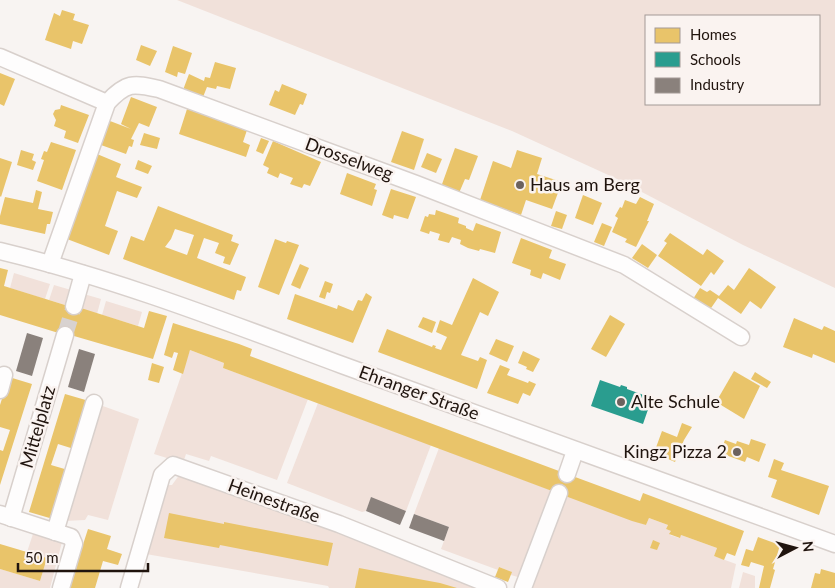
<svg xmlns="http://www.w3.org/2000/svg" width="835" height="588" viewBox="0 0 835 588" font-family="Lato,sans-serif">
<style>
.green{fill:#f1e1da;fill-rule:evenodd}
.homes{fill:#e9c46a;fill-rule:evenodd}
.schools{fill:#2a9d8f}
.industry{fill:#8a817c}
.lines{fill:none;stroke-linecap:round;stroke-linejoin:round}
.minor-tunnel{stroke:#d8d2d0;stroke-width:16;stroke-dasharray:16 8;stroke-linecap:butt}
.minor-casing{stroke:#d8d0cc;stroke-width:19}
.minor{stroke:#fefdfd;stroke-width:16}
.poi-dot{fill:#6c625e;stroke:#faf3f0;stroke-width:2}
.labels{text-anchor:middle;stroke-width:5;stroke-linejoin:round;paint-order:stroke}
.street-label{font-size:18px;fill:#20140e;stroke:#faf3f0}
.poi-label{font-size:18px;fill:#20140e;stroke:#faf3f0;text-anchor:start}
</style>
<rect width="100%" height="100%" fill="#f8f4f2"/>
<g class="green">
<path d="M 177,0 L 835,0 L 835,288 L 743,245 L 617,179 L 512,131 ZM 646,16 L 819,16 L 819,104 L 646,104 Z"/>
<polygon points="14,273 50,284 45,299 10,288"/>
<polygon points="54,285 71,290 65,305 49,300"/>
<polygon points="84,294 101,299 97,314 81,309"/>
<polygon points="106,301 142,312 138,326 102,315"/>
<polygon points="190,350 224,363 223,368 308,399 277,480 211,456 209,461 186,454 183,463 154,454"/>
<polygon points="318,403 431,445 406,511 371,498 366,511 362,512 287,483"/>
<polygon points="100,405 139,419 108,520 88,515 85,520 64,521"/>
<polygon points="439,448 553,491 521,578 511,575 511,572 499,567 498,570 441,549 449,527 414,514"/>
<polygon points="180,474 338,531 489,588 329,588 328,586 146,554 166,485 172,485"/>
<polygon points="565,495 646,525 649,518 668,525 666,529 671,531 670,535 679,538 681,535 717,548 714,556 736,564 731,588 530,588"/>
<polygon points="34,531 62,542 50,588 0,588 0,569 40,581 47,558 27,552"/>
<polygon points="743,572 755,576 755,588 739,588"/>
</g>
<g class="homes">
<polygon points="62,10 75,14 73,20 89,25 82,44 73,41 71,49 45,40 54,13 60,16"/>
<polygon points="141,45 157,51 150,66 136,60"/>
<polygon points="173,46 192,53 185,74 178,72 177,77 165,72"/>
<polygon points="215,62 236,68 230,89 217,86 216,89 207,87 203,97 183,90 189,74 204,81 205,77 210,78"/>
<polygon points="0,73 15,79 4,106 0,104"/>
<polygon points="282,84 307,94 303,105 300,104 295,115 269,105 275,90 279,92"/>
<polygon points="131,97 157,107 149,127 139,123 131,139 134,140 132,147 129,146 126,154 101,145 110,121 131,129 121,124"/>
<polygon points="61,105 89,115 78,143 64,138 66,131 54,126 56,120 53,114 55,110 60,109"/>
<polygon points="187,109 247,130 243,142 250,145 246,157 179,134"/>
<polygon points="402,131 424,139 414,170 391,162"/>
<polygon points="144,133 160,138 157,149 140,145"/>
<polygon points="261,138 269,141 263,154 256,151"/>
<polygon points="273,141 321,162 310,186 304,184 302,188 290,184 293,178 280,173 278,178 267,173 269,168 263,165"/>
<polygon points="51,142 76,150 62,190 37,181 44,160 41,159 44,151 47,152"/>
<polygon points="455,148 478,156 469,180 465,179 459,193 441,187"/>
<polygon points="21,150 34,154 32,160 36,162 33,170 17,165"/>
<polygon points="517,150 542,158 537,174 562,182 552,209 526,200 521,215 480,200 493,161 511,168"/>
<polygon points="427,153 442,159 436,173 421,167"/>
<polygon points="97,154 121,164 116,177 142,187 137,198 117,191 105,226 118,231 109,255 67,239"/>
<polygon points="0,158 12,162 1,197 0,196"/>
<polygon points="138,160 152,166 148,174 135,169"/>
<polygon points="347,173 376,184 374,189 377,190 372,206 340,194"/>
<polygon points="391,189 416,197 408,219 394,215 393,219 382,215"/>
<polygon points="36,190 42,192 38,209 53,212 50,224 47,224 45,234 0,224 0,216 5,197 33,203"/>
<polygon points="583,195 602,203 593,225 575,218"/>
<polygon points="640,197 654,204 647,221 649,221 636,247 625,242 627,239 612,232 618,218 615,216 620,207 622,208 625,200 636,204"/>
<path d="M 158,206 L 233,235 L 231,241 L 239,244 L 230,265 L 223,263 L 225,257 L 215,253 L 219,243 L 204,238 L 197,258 L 246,277 L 241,291 L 237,290 L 234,300 L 123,259 L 131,236 L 144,241 ZM 175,229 L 194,235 L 187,255 L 165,247 L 171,239 Z"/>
<polygon points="436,210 459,218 458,223 466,226 466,228 473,231 476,223 501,232 495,253 480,249 479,251 468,248 460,244 461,240 452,237 449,243 438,240 440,234 430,231 429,234 420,231 425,216 428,217 429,214 435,215"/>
<polygon points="556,211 567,215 562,229 551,226"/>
<polygon points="602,223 612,227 604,246 594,242"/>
<polygon points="670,233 703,255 707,249 724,261 714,275 711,272 701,286 658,256 667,243 664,241"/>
<polygon points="521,238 552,250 549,258 566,264 560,280 543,273 541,279 530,275 531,270 512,263"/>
<polygon points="275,239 286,243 287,241 299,245 279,295 258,287"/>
<polygon points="642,244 657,255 648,268 632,258"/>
<polygon points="300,264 309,268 300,289 291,285"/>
<polygon points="0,268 8,270 4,286 65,305 81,308 144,328 149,311 167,316 153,359 74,336 73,337 65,335 0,315"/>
<polygon points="749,268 776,287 761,309 750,301 741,314 718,298 709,311 693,299 700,288 707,292 710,290 719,296 728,285 734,290"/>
<polygon points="473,278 499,292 488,316 480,312 461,355 478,361 480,357 487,360 477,389 378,352 387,329 432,347 433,345 436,346 435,348 441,350 447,337 436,332 440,320 452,325"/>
<polygon points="325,281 333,284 330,293 327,292 325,299 319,297"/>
<polygon points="366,293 372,297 353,343 287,319 295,294 337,309 338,305 353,311 358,300 362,301"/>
<polygon points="610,315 625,324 606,357 591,349"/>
<polygon points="423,317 436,322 432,333 418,327"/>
<polygon points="794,318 822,330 824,326 835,331 835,363 813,354 812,358 783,347"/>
<polygon points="173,323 239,344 252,349 250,356 567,474 640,501 643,493 744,531 735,556 727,553 724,560 714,556 717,548 681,535 680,538 669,534 671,531 666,529 668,525 649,518 646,525 632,521 223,368 224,363 190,350 183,374 173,370 178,353 174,352 172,358 164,355"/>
<polygon points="496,339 514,346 507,362 489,354"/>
<polygon points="523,351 540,359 533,372 526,369 527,367 518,363"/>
<polygon points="152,363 164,367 159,383 148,380"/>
<polygon points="500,365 510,369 507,375 528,383 529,381 536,384 530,396 523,393 518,404 487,393"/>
<polygon points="734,371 760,386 744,419 716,402"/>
<polygon points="755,372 771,382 767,388 751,379"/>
<polygon points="9,377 32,384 0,485 0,450 3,451 10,430 0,427 0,405"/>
<polygon points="65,394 89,401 74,449 58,444 51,465 68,470 53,519 29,512"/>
<polygon points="682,423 692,427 684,440 675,462 654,453 662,431 677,437"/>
<polygon points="751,439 766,444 759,462 747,457 745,462 720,453 725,440 736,444 737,441 749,445"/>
<polygon points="774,459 784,463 781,470 829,486 819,515 771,497 777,480 768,477"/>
<polygon points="169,513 224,524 224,522 333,543 328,566 220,545 219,548 164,538"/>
<polygon points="88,529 111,536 107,549 122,554 118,565 103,561 95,588 69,588"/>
<polygon points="758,537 780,545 773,569 775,570 770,588 759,588 764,566 751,562 749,567 741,565 746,549 753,551"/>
<polygon points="653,540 660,543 657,550 650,548"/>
<polygon points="0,544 47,558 40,581 0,569"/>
<polygon points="499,567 512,572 508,582 495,577"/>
<polygon points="359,568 440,583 457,588 355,588"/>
<polygon points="821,569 835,573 835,588 811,588 815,573 820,574"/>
</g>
<polygon class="schools" points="600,380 620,387 621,385 627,387 627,389 652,398 643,424 591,406"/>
<g class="industry">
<polygon points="27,333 43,338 32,376 16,371"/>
<polygon points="79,349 95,354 84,392 68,387"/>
<polygon points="371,497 406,511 400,525 366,511"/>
<polygon points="414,514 449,527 444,541 409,528"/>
</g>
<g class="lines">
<polyline class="minor-tunnel" points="65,335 74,306"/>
<defs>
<g id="minor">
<polyline points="0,57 107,103"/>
<path d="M 0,251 C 117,279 229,323 342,365 C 506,424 670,485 835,544"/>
<path d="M 50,264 L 107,103 C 126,82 133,83 159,89 L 416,184 L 624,265 L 741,337"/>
<polyline points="74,306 83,274"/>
<polyline points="0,390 4,375"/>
<polyline points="567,474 575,451"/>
<polyline points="0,514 71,537 74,544 61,588"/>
<polyline points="11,518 65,335"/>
<polyline points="55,532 94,403"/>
<polyline points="129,588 162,475 173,465 339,524 498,588"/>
<polyline points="523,588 559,493"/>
</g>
</defs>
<use href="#minor" class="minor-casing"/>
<use href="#minor" class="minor"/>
</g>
<g class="poi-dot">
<circle cx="520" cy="185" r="5"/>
<circle cx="621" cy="402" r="5"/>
<circle cx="737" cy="452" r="5"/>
</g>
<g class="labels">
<g class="street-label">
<text transform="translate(349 159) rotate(20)" y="6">Drosselweg</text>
<text transform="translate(419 393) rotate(20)" y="6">Ehranger Straße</text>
<text transform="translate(38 427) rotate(-74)" y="6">Mittelplatz</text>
<text transform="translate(274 501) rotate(20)" y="6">Heinestraße</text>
</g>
<g class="poi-label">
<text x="530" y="191">Haus am Berg</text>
<text x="631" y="408">Alte Schule</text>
<text x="727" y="458" text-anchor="end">Kingz Pizza 2</text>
</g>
</g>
<rect x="645" y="15" width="175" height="90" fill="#faf3f0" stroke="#a39a96"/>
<rect x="655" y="28" width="25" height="15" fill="#e9c46a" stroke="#a39a96"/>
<text x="690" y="40" font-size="15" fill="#20140e">Homes</text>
<rect x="655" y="52" width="25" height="15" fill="#2a9d8f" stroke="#a39a96"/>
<text x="690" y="65" font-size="15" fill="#20140e">Schools</text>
<rect x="655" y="78" width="25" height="15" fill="#8a817c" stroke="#a39a96"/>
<text x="690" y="90" font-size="15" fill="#20140e">Industry</text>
<g transform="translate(795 548) rotate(84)" stroke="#faf3f0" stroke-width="4" paint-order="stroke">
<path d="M0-4L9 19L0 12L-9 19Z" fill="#20140e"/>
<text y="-8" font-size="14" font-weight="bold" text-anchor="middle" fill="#20140e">N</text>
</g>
<path d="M18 563v8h130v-8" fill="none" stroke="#20140e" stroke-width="2.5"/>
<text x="25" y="563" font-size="15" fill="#20140e" stroke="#faf3f0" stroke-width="4" paint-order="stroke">50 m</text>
</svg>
